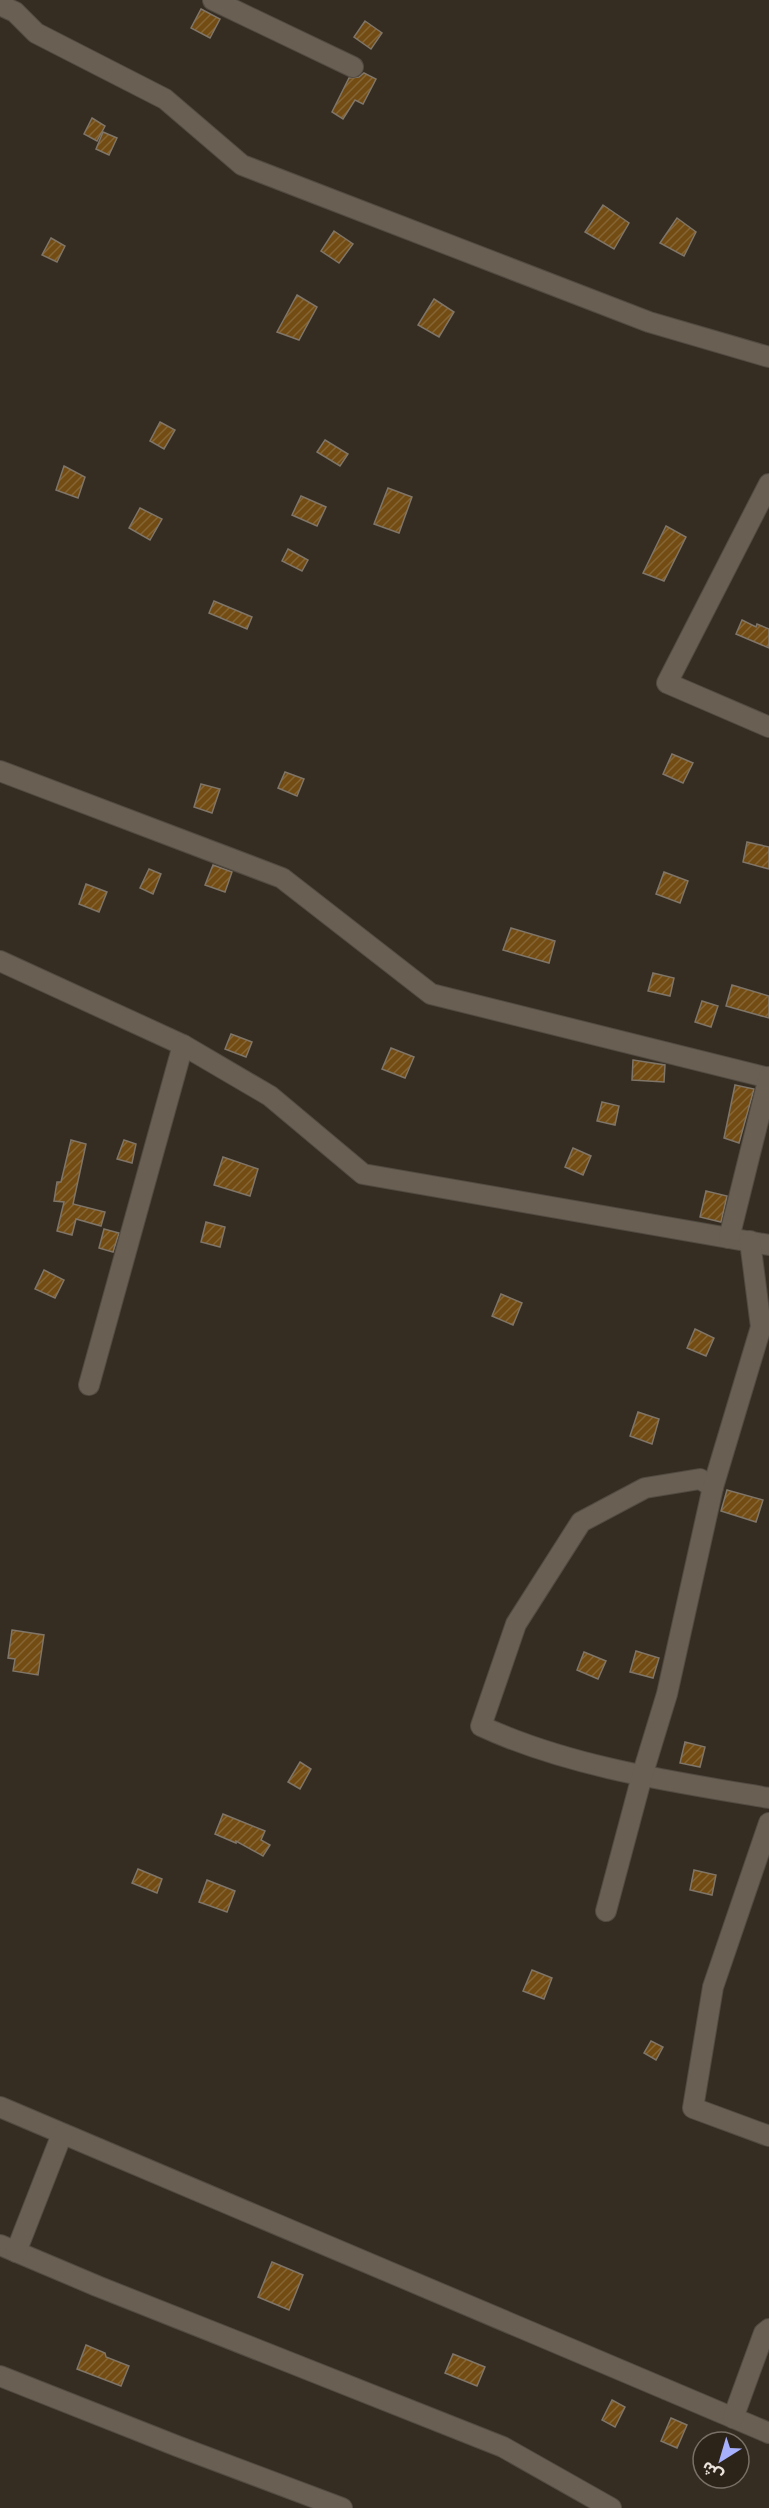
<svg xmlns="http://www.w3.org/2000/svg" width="769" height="2508" viewBox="0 0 769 2508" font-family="Raleway,'Noto Sans Arabic',sans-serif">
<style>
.building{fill:url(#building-hatch);stroke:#7f7568;stroke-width:1.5}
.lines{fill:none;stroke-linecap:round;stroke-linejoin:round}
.minor-casing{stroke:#524b42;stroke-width:22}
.minor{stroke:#695f53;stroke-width:20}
</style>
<defs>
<pattern id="building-hatch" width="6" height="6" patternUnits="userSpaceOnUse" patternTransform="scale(1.5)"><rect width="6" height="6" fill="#724c13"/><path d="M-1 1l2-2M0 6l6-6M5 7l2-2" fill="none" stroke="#866635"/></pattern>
</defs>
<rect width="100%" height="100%" fill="#362d22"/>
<g class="building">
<polygon points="201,9 220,19 210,38 191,28"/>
<polygon points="365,21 382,33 371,49 354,37"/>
<polygon points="364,73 376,79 363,104 355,100 343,119 332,112 349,78 359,77"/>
<polygon points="92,118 105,126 97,141 84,134"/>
<polygon points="103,132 117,138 109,155 96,149"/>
<polygon points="603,205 629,223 614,249 585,232"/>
<polygon points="677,218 696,232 684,256 660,243"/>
<polygon points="334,231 353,244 339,263 321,251"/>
<polygon points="51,238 65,246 57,262 42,255"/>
<polygon points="297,295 317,307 299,340 277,332"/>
<polygon points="434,299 454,312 439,337 418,325"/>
<polygon points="160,422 175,430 164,449 150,441"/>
<polygon points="325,440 348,454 340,466 317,452"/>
<polygon points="64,466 85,477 78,498 56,490"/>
<polygon points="388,488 412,497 399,533 374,524"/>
<polygon points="301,496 326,507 317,526 292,515"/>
<polygon points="140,508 162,519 150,540 129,528"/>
<polygon points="666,526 686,537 664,581 643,573"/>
<polygon points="288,549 308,560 302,571 282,561"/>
<polygon points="214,601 252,617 247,629 209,613"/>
<polygon points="742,620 756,627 757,624 769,629 769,648 736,634"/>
<polygon points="672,754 693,763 683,783 663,774"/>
<polygon points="285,772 304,779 297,796 278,788"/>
<polygon points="201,784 220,789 212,813 194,807"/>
<polygon points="747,842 769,847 769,869 743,862"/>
<polygon points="213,865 232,872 225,892 205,885"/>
<polygon points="149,869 161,874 153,894 140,888"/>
<polygon points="664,872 688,881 680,903 656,894"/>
<polygon points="86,884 107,892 99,912 79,904"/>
<polygon points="511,928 555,941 549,963 503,950"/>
<polygon points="653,973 674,978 670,996 648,991"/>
<polygon points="732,985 769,996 769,1018 726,1006"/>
<polygon points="702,1001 718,1006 711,1027 695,1022"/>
<polygon points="231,1034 252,1042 246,1057 225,1049"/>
<polygon points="391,1048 414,1057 405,1078 382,1069"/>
<polygon points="633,1060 665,1065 664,1082 632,1080"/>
<polygon points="735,1085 754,1089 739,1143 724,1138"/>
<polygon points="602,1102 619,1106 615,1125 597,1121"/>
<polygon points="71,1140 86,1144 73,1204 105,1212 101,1226 76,1219 72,1235 57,1231 64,1202 54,1201 57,1182 61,1182"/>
<polygon points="124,1140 136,1144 132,1163 117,1159"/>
<polygon points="573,1148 591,1156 583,1175 565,1167"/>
<polygon points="223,1157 258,1169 250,1196 214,1185"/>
<polygon points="706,1191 727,1196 721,1222 700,1217"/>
<polygon points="206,1222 225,1227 220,1247 201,1242"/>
<polygon points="104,1229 119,1233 113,1252 99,1248"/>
<polygon points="44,1270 64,1280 55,1298 35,1289"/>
<polygon points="501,1294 522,1303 513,1325 492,1316"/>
<polygon points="695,1329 714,1338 706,1356 687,1348"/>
<polygon points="638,1412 659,1419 652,1444 630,1436"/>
<polygon points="727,1490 763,1500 756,1522 721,1511"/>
<polygon points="12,1630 44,1635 38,1675 13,1671 15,1659 8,1658"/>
<polygon points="636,1651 659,1658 653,1678 630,1672"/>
<polygon points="584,1652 606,1661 598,1679 577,1670"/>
<polygon points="685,1742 705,1747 700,1767 680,1763"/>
<polygon points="300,1762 311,1769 300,1789 288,1782"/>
<polygon points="223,1814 265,1831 261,1840 270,1845 263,1856 236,1841 236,1843 215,1834"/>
<polygon points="138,1869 162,1879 157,1893 132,1883"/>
<polygon points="694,1870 716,1875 712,1895 690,1890"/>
<polygon points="207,1880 235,1891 227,1912 199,1902"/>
<polygon points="532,1970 552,1978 544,1999 523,1991"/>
<polygon points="651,2041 663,2047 656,2060 644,2053"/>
<polygon points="272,2262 303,2275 289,2310 258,2297"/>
<polygon points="86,2345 105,2353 106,2357 129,2366 121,2386 77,2369"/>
<polygon points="453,2354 485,2367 477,2386 445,2373"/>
<polygon points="612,2400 625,2407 615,2427 602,2420"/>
<polygon points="671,2418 687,2425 677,2448 661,2441"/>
</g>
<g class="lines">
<defs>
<g id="minor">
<polyline points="213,0 353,67"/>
<polyline points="0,5 15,12 36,33 165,99 242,165 649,322 769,357"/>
<polyline points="769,484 667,683 769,727"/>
<polyline points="0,771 282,878 431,994 769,1078"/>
<polyline points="0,961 183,1045 270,1096 363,1174 769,1245"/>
<polyline points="729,1238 769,1077"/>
<polyline points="89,1385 183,1045"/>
<path d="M 713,1487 L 700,1479 L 645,1488 L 581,1522 L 516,1624 L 481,1726 C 569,1767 674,1782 769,1798"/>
<polyline points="769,1823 713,1987 693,2108 769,2136"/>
<polyline points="606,1911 642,1776 667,1694 713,1487 761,1327 750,1241"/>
<polyline points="0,2107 769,2433"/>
<polyline points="0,2245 97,2286 503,2447 611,2508"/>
<polyline points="16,2252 62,2134"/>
<polyline points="0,2376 177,2446 342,2508"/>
<polyline points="733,2418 764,2333 769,2329"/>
</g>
</defs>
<use href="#minor" class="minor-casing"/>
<use href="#minor" class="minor"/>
</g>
<g transform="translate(721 2460) rotate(217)"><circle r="28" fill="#2c2319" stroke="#787067" stroke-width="1.5"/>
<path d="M0-4.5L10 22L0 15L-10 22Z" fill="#a7b0fc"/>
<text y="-9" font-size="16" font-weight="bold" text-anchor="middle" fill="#eae4dd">ش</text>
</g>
</svg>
